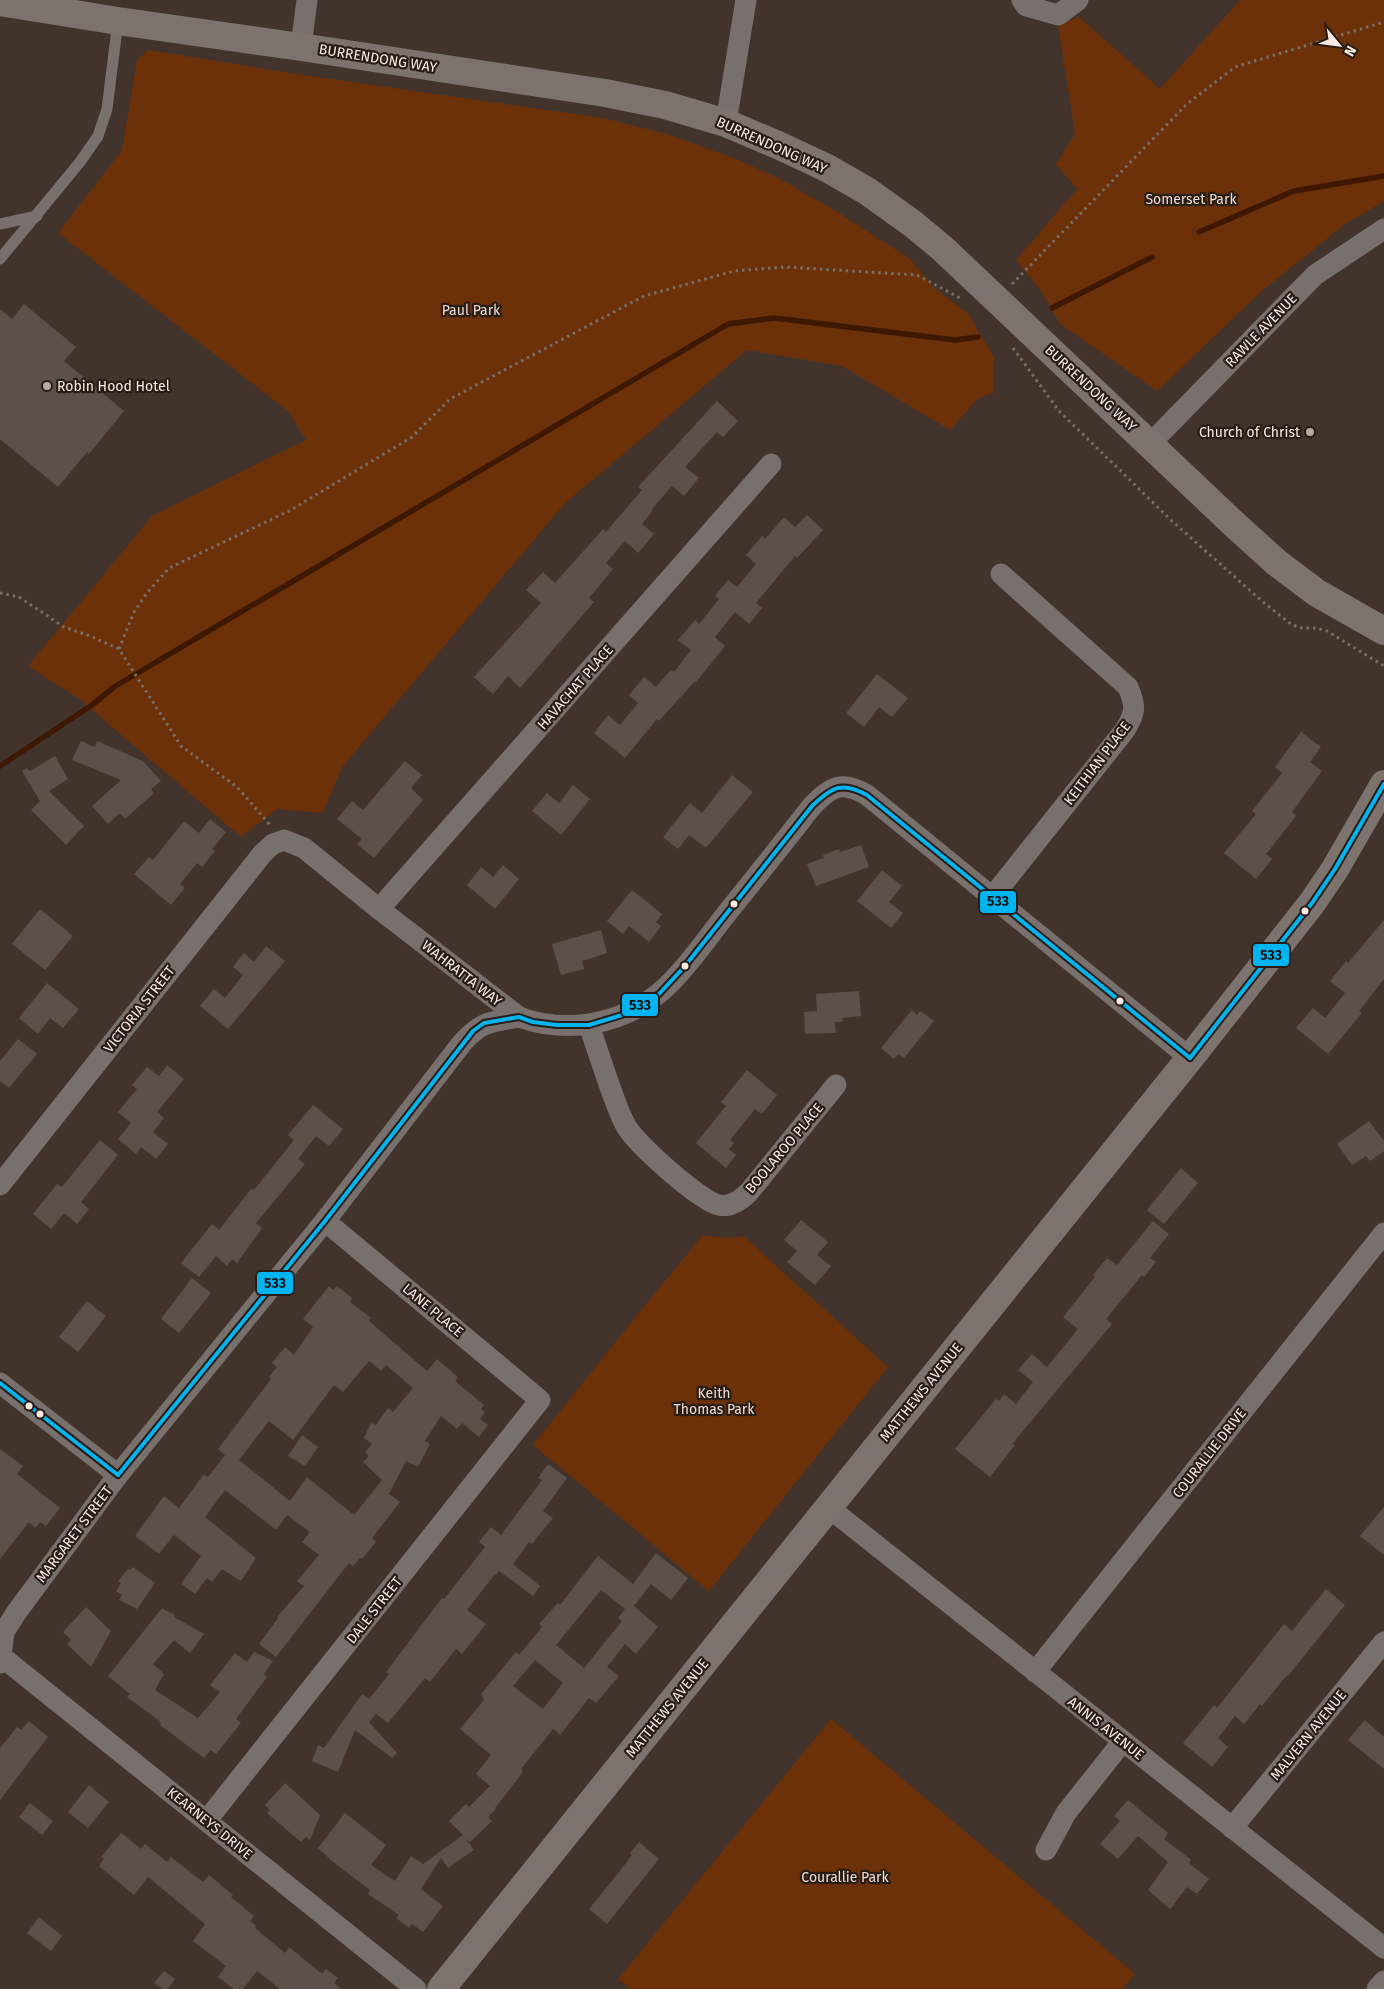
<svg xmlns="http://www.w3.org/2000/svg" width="1384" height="1989" viewBox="0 0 1384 1989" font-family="'Fira Sans',sans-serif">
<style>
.green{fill:#6c3108}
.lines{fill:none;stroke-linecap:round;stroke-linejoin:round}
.stream{stroke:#3f1804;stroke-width:5.5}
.building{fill:#5b504a;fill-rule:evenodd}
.path{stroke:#766e69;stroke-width:3;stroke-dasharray:2.5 4;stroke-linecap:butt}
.lane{stroke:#78706d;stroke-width:11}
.street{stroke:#78706d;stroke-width:21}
.secondary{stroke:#7c736e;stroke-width:28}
.bus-1-casing{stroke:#281c17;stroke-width:8}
.bus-1{stroke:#00b5ef;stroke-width:4}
.poi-dot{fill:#baaaa3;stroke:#281c17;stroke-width:2}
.bus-dot{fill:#fbeae2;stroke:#281c17;stroke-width:2}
.labels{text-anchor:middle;stroke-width:4.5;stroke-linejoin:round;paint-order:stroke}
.street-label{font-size:14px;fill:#fbeae2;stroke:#281c17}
.park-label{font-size:14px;fill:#f2dbcf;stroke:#281c17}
.poi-label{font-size:14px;fill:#fbeae2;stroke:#281c17;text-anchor:start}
.line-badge{stroke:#281c17;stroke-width:2}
.pale-badge-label{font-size:14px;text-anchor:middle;font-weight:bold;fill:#111}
</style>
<rect width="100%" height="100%" fill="#42342d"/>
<g class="green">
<polygon points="1240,0 1384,0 1384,201 1344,225 1264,289 1157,391 1060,324 1041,291 1016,260 1077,189 1056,164 1075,134 1058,25 1079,17 1160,89"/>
<polygon points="148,50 296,74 603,118 667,134 739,160 782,180 839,213 910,259 934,288 968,314 994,357 994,393 978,398 950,430 842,366 747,350 565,503 342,767 323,813 277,809 241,837 78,698 28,666 152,516 306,440 288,411 58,233 122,150 137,60"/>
<path d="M 703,1235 C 718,1238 729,1239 743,1236 L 888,1367 L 709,1591 L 533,1445 L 637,1315 Z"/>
<polygon points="831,1719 1135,1974 1123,1989 630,1989 618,1979"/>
</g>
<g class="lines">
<g class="stream">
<polyline points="1199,232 1294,191 1384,176"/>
<polyline points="1052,308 1152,257"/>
<polyline points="0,766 92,705 114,687 728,324 774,318 955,340 978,337"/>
</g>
</g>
<g class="building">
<polygon points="24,304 76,347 64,361 124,411 89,454 87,452 58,487 0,439 0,309 12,319"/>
<polygon points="717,401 738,421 723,437 717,432 685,467 699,478 684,496 672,486 652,509 653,510 642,524 654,534 638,553 625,541 606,563 613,569 589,598 594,602 520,688 508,676 493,694 474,677 541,603 526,590 543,572 555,583 603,529 606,532 642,490 638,487"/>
<polygon points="807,515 823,530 797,558 795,556 756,603 762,608 749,624 735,612 715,637 725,646 696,682 695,681 659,721 657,719 625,758 594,733 608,715 620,725 638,703 629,695 644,677 656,687 671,670 674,672 691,650 678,640 695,620 699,624 719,599 715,596 728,580 737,587 756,564 746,555 762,536 765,539 784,517 795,527"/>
<polygon points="877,674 908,698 892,717 879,707 864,727 846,713"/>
<polygon points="1301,732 1321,747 1310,762 1322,771 1292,812 1296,816 1266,854 1272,859 1256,879 1224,853 1256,814 1252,811 1282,773 1275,767"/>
<polygon points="81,741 95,747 97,741 143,761 161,781 151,789 154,793 125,819 120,813 108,824 92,806 121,780 72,760"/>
<polygon points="55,756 68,779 49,791 84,826 66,845 31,810 40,801 22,771 26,768 30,771"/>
<polygon points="405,761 422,775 411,788 423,800 374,858 357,844 362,839 337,819 352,801 363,810"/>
<polygon points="732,775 753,792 706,848 689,835 678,849 663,837 690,803 702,813"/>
<polygon points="573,785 590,799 561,835 532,811 547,793 559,803"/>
<polygon points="210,819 226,832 212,849 215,851 202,867 197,863 180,884 185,888 171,905 134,874 149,857 153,860 184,821 199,833"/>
<polygon points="861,845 869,867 816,886 807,864 824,858 823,855 839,849 840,852"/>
<polygon points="503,865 519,879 495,909 467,885 481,867 493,877"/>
<polygon points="882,870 902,886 889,902 903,913 891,928 857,901"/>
<polygon points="632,890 662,914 656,922 661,926 649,942 629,926 623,934 607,921"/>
<polygon points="40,909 73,936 45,970 12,944"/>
<polygon points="1384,920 1384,979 1359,1011 1362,1013 1328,1054 1296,1028 1313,1008 1325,1018 1345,993 1330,981 1346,961 1348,963"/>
<polygon points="601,930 607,953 582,961 584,969 561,975 552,944"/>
<polygon points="266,946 285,961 228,1029 200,1006 214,989 225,998 243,975 233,967 244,953 254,962"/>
<polygon points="47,983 79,1009 63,1028 50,1018 38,1034 19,1018"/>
<polygon points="859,991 861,1016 842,1018 843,1022 835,1022 836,1033 805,1034 804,1012 817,1011 816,994"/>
<polygon points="912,1010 917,1015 920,1011 934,1021 904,1058 898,1054 894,1059 881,1048"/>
<polygon points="18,1039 37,1054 9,1088 0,1081 0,1061"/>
<polygon points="167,1065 184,1079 157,1112 164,1118 153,1132 168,1144 156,1159 141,1147 136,1154 118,1139 131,1123 118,1112 137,1089 132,1085 147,1067 159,1076"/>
<polygon points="747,1070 777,1095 762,1114 755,1109 730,1140 734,1143 729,1149 736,1155 726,1168 696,1143 726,1106 721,1102"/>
<polygon points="313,1105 343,1129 329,1146 316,1136 298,1159 305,1164 256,1223 262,1228 237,1263 232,1259 227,1266 216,1256 199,1277 181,1263 212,1224 219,1230 251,1189 254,1190 294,1140 288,1135"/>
<polygon points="1369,1121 1384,1141 1384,1151 1370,1161 1366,1156 1352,1165 1337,1144"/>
<polygon points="100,1140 118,1155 81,1202 89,1209 77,1224 64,1213 51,1229 33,1214 57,1184 62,1187"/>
<polygon points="1181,1168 1198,1183 1164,1224 1147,1210"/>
<polygon points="801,1220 828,1242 817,1255 831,1266 815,1285 787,1262 797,1251 784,1240"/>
<polygon points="1153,1221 1169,1234 1150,1258 1156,1262 1144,1277 1142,1275 1106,1319 1112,1324 1012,1444 1015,1445 990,1477 955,1449 996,1399 999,1401 1004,1394 1016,1404 1033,1382 1018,1370 1032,1354 1047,1367 1078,1329 1063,1317 1095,1277 1093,1275 1107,1258 1117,1265"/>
<polygon points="192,1278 211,1293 179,1333 161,1319"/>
<path d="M 329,1286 L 333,1290 L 337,1286 L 352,1298 L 350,1302 L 371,1318 L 369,1321 L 427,1371 L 437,1359 L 458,1377 L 455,1381 L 484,1405 L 481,1409 L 485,1412 L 480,1419 L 488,1425 L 479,1437 L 462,1423 L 457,1429 L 441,1416 L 425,1441 L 430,1444 L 418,1467 L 406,1461 L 389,1494 L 400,1502 L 372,1538 L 376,1542 L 362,1559 L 360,1558 L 353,1566 L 349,1563 L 276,1657 L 259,1644 L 278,1618 L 277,1617 L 304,1586 L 297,1581 L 319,1555 L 302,1542 L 310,1532 L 287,1515 L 276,1530 L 225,1490 L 205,1517 L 256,1558 L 241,1581 L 222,1569 L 212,1582 L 207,1578 L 195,1594 L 181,1584 L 201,1556 L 174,1535 L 159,1554 L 135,1536 L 164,1496 L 179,1508 L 204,1474 L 208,1477 L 225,1455 L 218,1449 L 271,1379 L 269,1377 L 277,1367 L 272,1363 L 285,1347 L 294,1355 L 313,1327 L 303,1319 ZM 369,1361 L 381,1371 L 386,1365 L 413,1388 L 393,1412 L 388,1408 L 376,1425 L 371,1423 L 364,1438 L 372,1444 L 365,1452 L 369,1456 L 363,1462 L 382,1480 L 354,1515 L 307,1477 L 290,1501 L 239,1460 L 269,1421 L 293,1440 L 334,1385 L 343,1392 Z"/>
<polygon points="87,1301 106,1316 78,1352 59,1337"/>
<polygon points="302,1435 318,1447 305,1466 288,1456"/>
<polygon points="0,1449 23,1466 17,1474 60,1508 46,1526 40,1522 36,1528 29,1522 0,1559"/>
<polygon points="548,1464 567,1478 543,1511 553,1518 532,1544 529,1542 513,1564 540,1586 533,1596 499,1571 496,1575 495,1574 467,1610 486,1624 462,1654 456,1649 430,1682 425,1678 388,1723 376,1714 369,1722 397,1753 392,1758 355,1730 338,1772 312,1761 318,1745 324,1748 362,1694 369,1699 389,1674 386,1672 442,1598 444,1599 485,1547 479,1542 491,1527 501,1535 542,1480 538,1478"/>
<polygon points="1384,1507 1384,1555 1360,1536"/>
<path d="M 656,1553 L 688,1578 L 671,1600 L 651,1584 L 634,1606 L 658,1627 L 636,1654 L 625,1644 L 607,1667 L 619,1676 L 596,1703 L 589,1698 L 560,1735 L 553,1729 L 521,1769 L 523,1772 L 495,1808 L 496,1809 L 488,1817 L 492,1821 L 470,1842 L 465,1837 L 474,1850 L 448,1868 L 441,1858 L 421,1889 L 443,1906 L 423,1932 L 412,1924 L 409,1928 L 396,1918 L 399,1915 L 368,1894 L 370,1890 L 332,1861 L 318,1848 L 345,1813 L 386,1845 L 371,1865 L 395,1881 L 411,1856 L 423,1864 L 463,1835 L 449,1821 L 466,1804 L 469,1807 L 490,1786 L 476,1774 L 491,1755 L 460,1729 L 484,1700 L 481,1694 L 516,1652 L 519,1655 L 542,1627 L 539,1624 L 558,1603 L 560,1605 L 598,1556 L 633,1584 ZM 601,1590 L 625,1609 L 618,1618 L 622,1621 L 584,1668 L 556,1645 ZM 535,1660 L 563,1683 L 543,1709 L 513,1686 Z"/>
<polygon points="133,1567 155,1583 137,1609 119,1600 122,1595 116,1591 121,1583 118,1581 128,1569 130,1570"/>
<polygon points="1326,1589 1345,1605 1288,1676 1287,1675 1262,1706 1260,1704 1244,1724 1235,1716 1218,1738 1228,1747 1212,1767 1183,1743 1214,1705 1217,1708 1284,1624 1292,1631"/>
<polygon points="86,1607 111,1631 91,1667 67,1644 71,1640 63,1632"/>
<polygon points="162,1608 175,1615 174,1617 204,1634 190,1653 174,1640 153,1664 164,1674 155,1690 198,1718 220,1692 210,1685 235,1653 247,1662 254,1652 273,1661 264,1674 267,1677 236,1719 241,1723 216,1754 211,1750 204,1758 160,1725 161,1722 127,1697 130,1694 108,1676"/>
<polygon points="1365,1720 1384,1737 1384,1769 1348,1740"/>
<polygon points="29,1721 48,1737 0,1800 0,1748 17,1727 21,1730"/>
<polygon points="285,1783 320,1815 310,1840 306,1837 301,1842 267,1813 270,1810 265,1805"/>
<polygon points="89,1785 109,1802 88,1828 68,1812"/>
<polygon points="1128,1800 1168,1833 1164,1839 1191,1860 1189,1863 1209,1879 1197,1894 1187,1887 1170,1909 1148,1890 1168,1862 1138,1836 1118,1859 1100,1844 1120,1821 1114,1816"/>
<polygon points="30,1803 53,1821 42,1835 19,1817"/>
<polygon points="121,1833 141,1849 145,1844 167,1862 171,1857 203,1882 209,1875 233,1895 231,1897 254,1916 250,1921 256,1926 255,1928 285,1953 289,1947 322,1974 326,1969 338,1978 334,1983 341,1989 280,1989 257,1971 243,1989 234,1989 218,1977 226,1966 193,1941 205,1924 148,1877 134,1895 99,1866 104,1859 101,1857"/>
<polygon points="639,1842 659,1859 607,1924 589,1909 620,1871 632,1855 630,1853"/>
<polygon points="39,1917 62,1936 51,1951 27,1933"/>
<polygon points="164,1971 175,1979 168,1989 163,1989 154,1983"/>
</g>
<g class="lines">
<g class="path">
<polyline points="1012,284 1187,104 1235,67 1384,22"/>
<polyline points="1013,348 1059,411 1173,522 1263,602 1292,625 1302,628 1316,628 1327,631 1384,666"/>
<polyline points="0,593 19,597 64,627 90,636 119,649 181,746 237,787 270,825"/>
<polyline points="119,649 134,612 147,593 169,568 289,511 412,437 450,399 644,296 734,271 785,267 917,275 960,298"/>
</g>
<g class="lane">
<polyline points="0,224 37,216"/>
<polyline points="0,259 80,162 98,136 107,109 118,21"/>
</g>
<g class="street">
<polyline points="1022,0 1026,6 1058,15 1078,0"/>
<polyline points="301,47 307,0"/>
<polyline points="726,123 746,0"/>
<polyline points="1150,444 1315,275 1384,229"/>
<path d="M 993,896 L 1125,730 C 1136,712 1136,706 1128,687 L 1001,574"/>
<polyline points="379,909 771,464"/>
<path d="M 589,1025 C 596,1046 603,1067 610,1087 C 615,1100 619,1114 626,1126 C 636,1144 700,1201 719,1205 C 731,1208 741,1200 749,1192 L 836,1085"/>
<path d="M 0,1185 L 263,853 L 273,844 L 284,840 L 304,848 L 379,909 L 519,1017 C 566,1034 619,1025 658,994 C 682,975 708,937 727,913 C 756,877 784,842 812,806 C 832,786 842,780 867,795 L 1190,1058"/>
<polyline points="0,1383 118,1475"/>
<polyline points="828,1507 1384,1948"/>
<polyline points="2,1657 416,1989"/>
<path d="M 0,1663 L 4,1632 L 16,1613 L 118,1475 L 325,1221 L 462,1043 C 482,1021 490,1022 519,1017"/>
<polyline points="1035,1672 1384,1233"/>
<polyline points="207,1820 540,1400 325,1221"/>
<polyline points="1232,1828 1384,1642"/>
<polyline points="1046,1850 1066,1813 1123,1741"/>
<polyline points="1377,1989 1384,1981"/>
</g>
<g class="secondary">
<polyline points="0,2 118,21 301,47 605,93 665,105 726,123 780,146 827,168 867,191 913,224 942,248 1235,525 1277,563 1317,593 1384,631"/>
<polyline points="441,1989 1190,1058 1312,903 1335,869 1384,784"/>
</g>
<defs>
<g id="bus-1">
<polyline points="1190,1058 1312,903 1335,869 1384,784"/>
<polyline points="0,1383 118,1475"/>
<path d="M 118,1475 L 325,1221 L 473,1031 L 484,1023 L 519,1017 L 533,1022 L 557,1025 L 589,1025 L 622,1015 L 659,994 L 685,966 L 812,806 C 832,787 842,781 867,795 L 1190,1058"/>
</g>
</defs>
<use href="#bus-1" class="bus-1-casing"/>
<use href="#bus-1" class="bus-1"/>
</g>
<g class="poi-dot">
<circle cx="47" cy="386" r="5"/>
<circle cx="1310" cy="432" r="5"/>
</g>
<g class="bus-dot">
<circle cx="734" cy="904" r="4.5"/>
<circle cx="1305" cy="911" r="4.5"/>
<circle cx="685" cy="966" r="4.5"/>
<circle cx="1120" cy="1001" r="4.5"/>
<circle cx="29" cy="1406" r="4.5"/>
<circle cx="40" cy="1414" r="4.5"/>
</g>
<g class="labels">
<g class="street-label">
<text transform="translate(378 58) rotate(9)" y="5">BURRENDONG WAY</text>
<text transform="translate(772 145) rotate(24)" y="5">BURRENDONG WAY</text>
<text transform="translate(1261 330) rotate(-46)" y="5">RAWLE AVENUE</text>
<text transform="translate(1091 388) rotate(43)" y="5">BURRENDONG WAY</text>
<text transform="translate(575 687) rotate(-49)" y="5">HAVACHAT PLACE</text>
<text transform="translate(1097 763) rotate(-53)" y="5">KEITHIAN PLACE</text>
<text transform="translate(462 973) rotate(38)" y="5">WAHRATTA WAY</text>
<text transform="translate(139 1009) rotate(-52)" y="5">VICTORIA STREET</text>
<text transform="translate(784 1148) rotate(-50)" y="5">BOOLAROO PLACE</text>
<text transform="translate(433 1310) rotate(40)" y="5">LANE PLACE</text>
<text transform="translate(921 1392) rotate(-51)" y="5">MATTHEWS AVENUE</text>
<text transform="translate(1209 1453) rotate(-52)" y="5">COURALLIE DRIVE</text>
<text transform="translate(74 1534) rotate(-53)" y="5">MARGARET STREET</text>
<text transform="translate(374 1610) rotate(-52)" y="5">DALE STREET</text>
<text transform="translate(667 1708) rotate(-51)" y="5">MATTHEWS AVENUE</text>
<text transform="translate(1106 1728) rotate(38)" y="5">ANNIS AVENUE</text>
<text transform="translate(1308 1735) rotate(-51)" y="5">MALVERN AVENUE</text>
<text transform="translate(210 1823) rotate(39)" y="5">KEARNEYS DRIVE</text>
</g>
<g class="park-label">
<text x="1191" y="204">Somerset Park</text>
<text x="471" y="315">Paul Park</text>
<text x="714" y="1398">Keith<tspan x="714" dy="16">Thomas Park</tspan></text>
<text x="845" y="1882">Courallie Park</text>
</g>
<g class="poi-label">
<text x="57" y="391">Robin Hood Hotel</text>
<text x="1300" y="437" text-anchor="end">Church of Christ</text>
</g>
</g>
<g class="line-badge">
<rect x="979" y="890" width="38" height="24" rx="5" fill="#00b5ef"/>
<rect x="1252" y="943" width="38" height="24" rx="5" fill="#00b5ef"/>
<rect x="621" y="993" width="38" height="24" rx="5" fill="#00b5ef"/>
<rect x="256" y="1271" width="38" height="24" rx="5" fill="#00b5ef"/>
</g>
<g class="pale-badge-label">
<text x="998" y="906">533</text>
<text x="1271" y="960">533</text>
<text x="640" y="1010">533</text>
<text x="275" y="1288">533</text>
</g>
<g transform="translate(1339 45) rotate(119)" stroke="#281c17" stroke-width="4" paint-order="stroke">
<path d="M0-4L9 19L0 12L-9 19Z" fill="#fbeae2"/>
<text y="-8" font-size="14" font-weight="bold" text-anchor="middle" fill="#fbeae2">N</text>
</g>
</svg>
